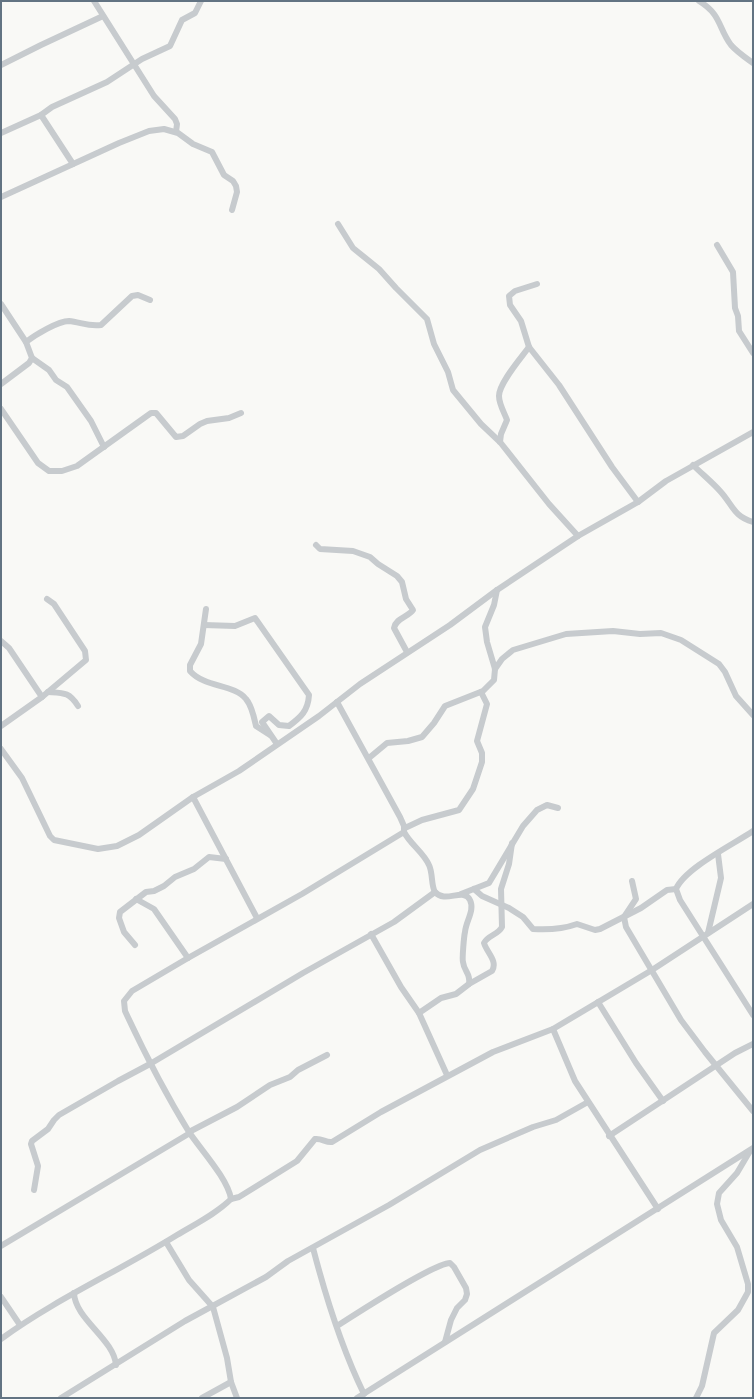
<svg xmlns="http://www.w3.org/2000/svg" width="754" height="1399" viewBox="0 0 754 1399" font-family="'IBM Plex Sans',sans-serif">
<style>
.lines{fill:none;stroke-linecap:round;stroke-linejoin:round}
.minor{stroke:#c7cbce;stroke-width:6}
</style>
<rect width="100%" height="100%" fill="#f9f9f6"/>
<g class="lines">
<g class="minor">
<polyline points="94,1 154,96 175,119 177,124 176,132"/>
<path d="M 699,1 C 722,15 718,28 731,45 C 737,52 746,58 753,63"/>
<polyline points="1,65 41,45 103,16"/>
<polyline points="41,115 73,164"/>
<polyline points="1,133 41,115 52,107 107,82 142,59 170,46 182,20 195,13 201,1"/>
<polyline points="1,197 119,143 149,131 164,129 178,133 193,144 212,152 224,175 233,181 236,186 237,192 232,210"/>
<polyline points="338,224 353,248 379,269 396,288 427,319 434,344 448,372 453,390 481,424 500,442 549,504 578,536"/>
<polyline points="717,245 733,272 735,308 738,316 739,331 753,353"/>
<polyline points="537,284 515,291 509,296 510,305 521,321 529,347 559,385 612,467 638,502"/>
<polyline points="1,304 26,342 32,358 29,363 1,384"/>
<path d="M 26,342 C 35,335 58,321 69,321 C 80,322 89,327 101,325 L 132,296 L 138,295 L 150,300"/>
<polyline points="32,358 49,370 56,380 67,387 91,421 104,447"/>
<polyline points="1,409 38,463 49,471 62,471 77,466 151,413 156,413 176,437 183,436 200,424 207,421 229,418 241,413"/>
<path d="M 500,442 L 501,434 L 507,420 C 504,412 499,404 499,396 C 499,383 521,358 529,347"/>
<path d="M 693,465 C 702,474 712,482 720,491 C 733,505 733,516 753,522"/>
<path d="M 316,545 L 320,549 L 353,551 L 370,557 L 378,564 L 397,576 L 402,582 L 406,599 L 413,610 C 408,617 396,618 394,628 L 407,652"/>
<path d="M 206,609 L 201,644 L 190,665 L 190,671 C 205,688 234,684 246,699 C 252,706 254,717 256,726 L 270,735"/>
<path d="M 204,625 L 235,626 L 255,618 L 309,695 C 308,711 301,717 289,726 L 279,725 L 269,716 L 262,722 L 277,744"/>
<polyline points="1,641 9,648 42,697"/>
<polyline points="495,669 502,659 513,650 566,634 613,631 640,634 661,633 681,640 719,664 725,672 736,696 753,715"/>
<path d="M 48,692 C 64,693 69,692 78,706"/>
<polyline points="1,726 42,697 86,660 85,651 54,604 47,599"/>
<polyline points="1,749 22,778 50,836 54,840 98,849 117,846 139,835 193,797 239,771 319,716 360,684 450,625 497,590 578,536 638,502 666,481 753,432"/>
<polyline points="369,758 387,743 408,741 422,737 434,723 445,706 483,691 494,680 495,669 487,642 485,627 494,605 497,590"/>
<polyline points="193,797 257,918"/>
<polyline points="405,828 422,820 459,810 473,789 482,762 482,753 477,741 487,704 481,692"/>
<path d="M 753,831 C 734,844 685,868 676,889 L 680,900 L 753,1015"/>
<path d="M 404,832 C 411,845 423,852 429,865 C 433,873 431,886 435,892 C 445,904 464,887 470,900 C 475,910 466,921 465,932 C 464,936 462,959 463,962 C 464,972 471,973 469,984 L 456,994 L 441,998 L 419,1013"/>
<polyline points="632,881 636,899 624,917 626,927 681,1020 705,1052 753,1111"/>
<path d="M 474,889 L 482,896 L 509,908 L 523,917 L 533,929 C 548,930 563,929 577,924 L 595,930 L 600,929 L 641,908 L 667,890 L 676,889"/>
<polyline points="461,894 489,883 523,826 537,810 547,805 558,808"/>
<polyline points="136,899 154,909 188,958"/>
<polyline points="708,933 721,878 718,854"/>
<polyline points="371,934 401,987 419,1013 447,1075"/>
<polyline points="135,945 124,932 119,918 120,912 146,892 154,891 164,886 175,877 194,869 209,857 226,859"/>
<path d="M 469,984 L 492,971 C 498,961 487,953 484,943 C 488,935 498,935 502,927 L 501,889 L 509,864 L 512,843"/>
<polyline points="598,1002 636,1063 663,1101"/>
<polyline points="553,1029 575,1081 658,1209"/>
<polyline points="189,1132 237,1107 270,1085 290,1077 298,1070 327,1055"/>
<polyline points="609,1136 735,1053 753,1044"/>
<polyline points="34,1190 38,1166 31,1144 32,1141 48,1129 54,1120 59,1115 118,1081 150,1064 303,973 394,922 435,892"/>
<path d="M 231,1199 L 239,1197 L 297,1161 L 315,1139 C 322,1138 326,1143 332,1142 L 381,1112 L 493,1052 L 553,1029 L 652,970 L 753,904"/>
<polyline points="166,1242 189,1280 213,1307 227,1358 231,1382 237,1398"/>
<polyline points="1,1246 190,1133"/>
<path d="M 313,1248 C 326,1298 341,1347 364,1394"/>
<path d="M 74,1293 C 75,1319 114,1339 116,1365"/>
<polyline points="1,1297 20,1325"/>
<path d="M 337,1326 C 354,1315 435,1263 450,1263 L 454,1267 L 466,1288 L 467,1294 L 465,1300 L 457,1308 L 451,1320 L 445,1342"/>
<path d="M 1,1339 C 56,1299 119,1271 177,1235 C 195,1224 216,1214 231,1199 C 228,1179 201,1150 189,1132 C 165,1093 144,1052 125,1011 L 124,1001 L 132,991 L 188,958 L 302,894 L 404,832 L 404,826 L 400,817 L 337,702"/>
<polyline points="61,1398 185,1321 266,1277 288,1261 389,1205 480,1150 533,1127 556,1120 588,1102"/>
<polyline points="202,1398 231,1382"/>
<polyline points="357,1398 753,1148"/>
<polyline points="696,1398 702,1386 714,1333 738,1310 748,1292 748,1284 737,1247 721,1220 717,1204 719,1193 737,1173 750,1151"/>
</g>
</g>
<rect width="754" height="1399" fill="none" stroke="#637483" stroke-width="4"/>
</svg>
